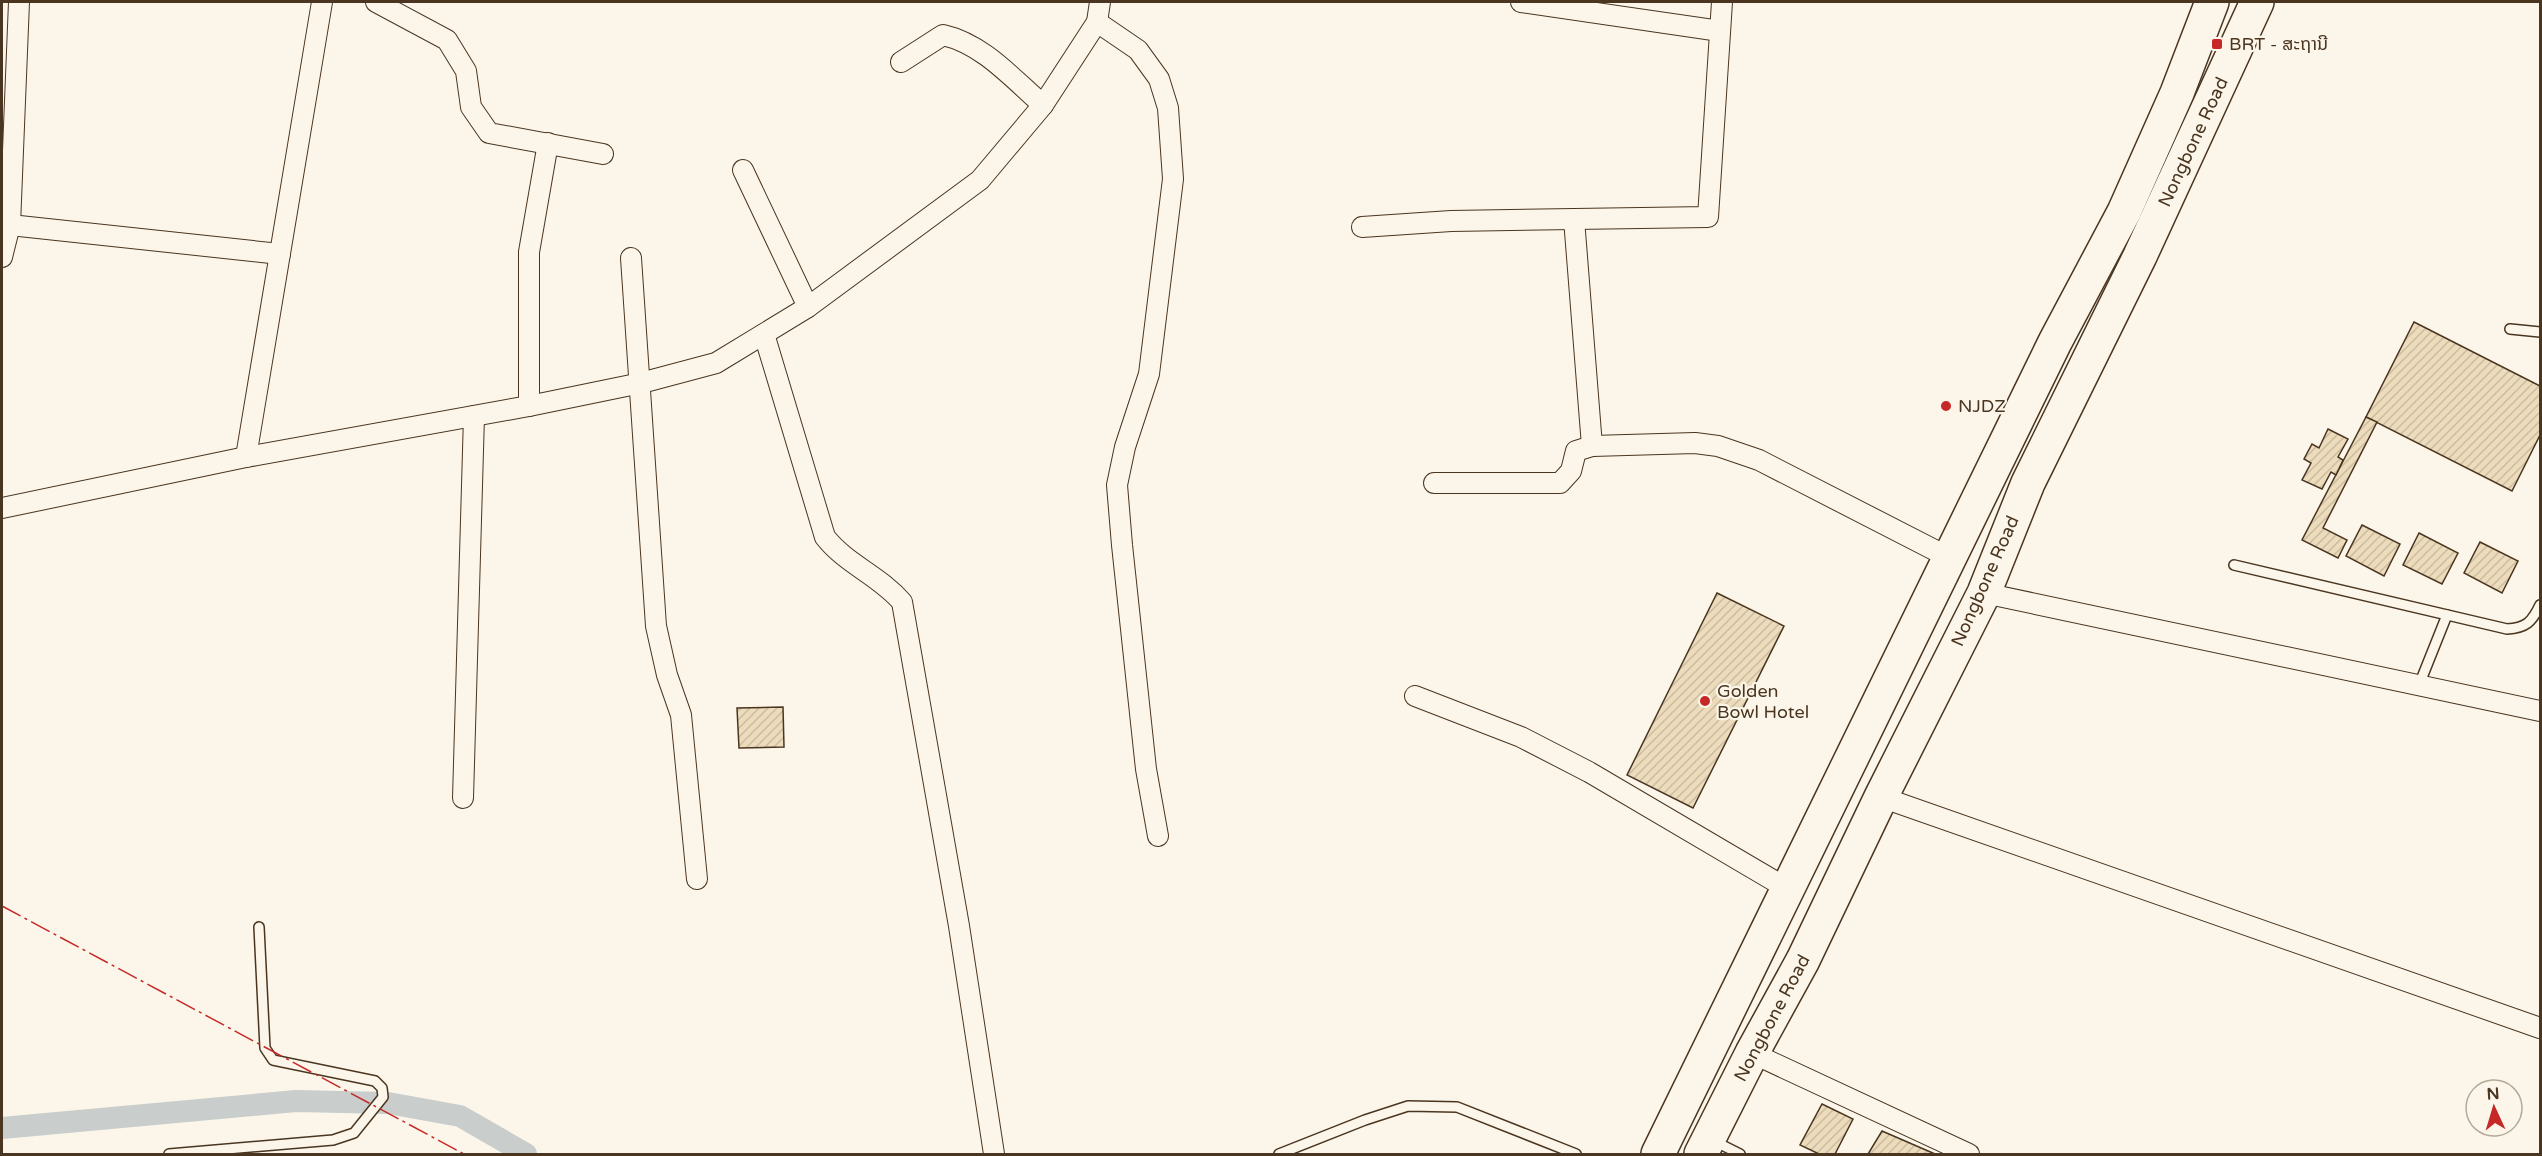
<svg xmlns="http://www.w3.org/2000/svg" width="2542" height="1156" viewBox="0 0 2542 1156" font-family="'Varela Round','Noto Sans Lao',sans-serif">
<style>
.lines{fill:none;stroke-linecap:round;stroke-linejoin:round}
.canal{stroke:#c9cecd;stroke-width:22}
.building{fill:url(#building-hatch);stroke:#4a3520;stroke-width:1.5}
.lane-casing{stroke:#4a3520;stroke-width:12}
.street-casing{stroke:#4a3520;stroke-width:22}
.highway-casing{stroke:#4a3520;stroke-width:36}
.lane{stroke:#fbf6e9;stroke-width:9}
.street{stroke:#fbf6e9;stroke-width:20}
.highway{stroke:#fbf6e9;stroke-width:33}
.power{stroke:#c62828;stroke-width:1.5;stroke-dasharray:21 4.5 3 4.5;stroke-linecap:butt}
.poi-dot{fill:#c62828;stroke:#fbf6e9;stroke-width:2}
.labels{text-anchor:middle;stroke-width:4.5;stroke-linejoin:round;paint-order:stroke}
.poi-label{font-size:18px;fill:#4a3520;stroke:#fbf6e9;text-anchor:start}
.street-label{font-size:18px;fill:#4a3520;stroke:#fbf6e9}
</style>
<defs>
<pattern id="building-hatch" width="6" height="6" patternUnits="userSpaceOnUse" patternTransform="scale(1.5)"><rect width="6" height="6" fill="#ecdcbc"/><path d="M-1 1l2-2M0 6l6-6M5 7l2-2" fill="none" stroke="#ccbda1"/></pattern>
</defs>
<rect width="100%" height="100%" fill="#fbf6e9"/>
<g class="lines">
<polyline class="canal" points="2,1128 296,1101 388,1103 460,1116 526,1154"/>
</g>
<g class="building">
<polygon points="2414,322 2540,386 2540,435 2512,491 2366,417"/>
<polygon points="2366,417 2377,422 2323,528 2347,540 2338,558 2302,540"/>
<polygon points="2328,429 2348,439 2338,457 2343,460 2336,475 2331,472 2322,489 2302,480 2311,463 2304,459 2312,444 2319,448"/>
<polygon points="2362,525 2400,544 2384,576 2346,556"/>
<polygon points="2419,533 2458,553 2442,584 2403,565"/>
<polygon points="2480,542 2518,561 2502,593 2464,573"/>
<polygon points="1717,593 1784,626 1693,808 1627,775"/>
<polygon points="783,707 784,747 739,748 737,708"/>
<polygon points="1822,1104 1853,1119 1835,1154 1819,1154 1800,1145"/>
<polygon points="1882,1131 1935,1154 1868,1154"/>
</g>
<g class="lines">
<defs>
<g id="lane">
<polyline points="2510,329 2540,332"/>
<path d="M 2234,565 L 2507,629 C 2526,628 2532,622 2540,605"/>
<polyline points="2419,685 2447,615"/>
<polyline points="1714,1141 1740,1154"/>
<polyline points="169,1154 333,1140 354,1133 383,1097 382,1088 375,1081 273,1060 265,1048 259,927"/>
<polyline points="1279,1154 1365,1120 1408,1106 1457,1107 1576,1154"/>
</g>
<g id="street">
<polyline points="376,2 447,40 466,71 471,107 489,133 603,154"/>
<polyline points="1521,2 1720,31"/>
<polyline points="1097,22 1138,50 1159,79 1168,108 1173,179 1149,374 1125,447 1117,485 1122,545 1146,769 1158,836"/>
<path d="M 901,62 L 943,35 C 983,44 1012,78 1043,105"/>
<polyline points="743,170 808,307"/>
<polyline points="1574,219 1592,446"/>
<polyline points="10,225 280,254"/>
<polyline points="1362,227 1451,221 1708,217 1722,2"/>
<polyline points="2,257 10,225 19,2"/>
<polyline points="631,258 656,626 667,675 681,715 697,879"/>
<path d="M 764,334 L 825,537 C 846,564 880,576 902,602 L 959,926 L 994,1154"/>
<polyline points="529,406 529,252 548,143"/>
<polyline points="246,457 322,2"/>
<polyline points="1434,483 1560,483 1571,471 1576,451 1592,446 1695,443 1718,446 1759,460 1950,558"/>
<polyline points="2,508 246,457 529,406 641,383 716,363 808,307 980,180 1043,105 1097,22 1100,2"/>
<polyline points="1984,593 2540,711"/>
<polyline points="1415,696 1521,737 1589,772 1788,889"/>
<polyline points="1881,797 2540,1028"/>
<polyline points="463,798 474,416"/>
<polyline points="1752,1053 1969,1154"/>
</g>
<g id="highway">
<polyline points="1658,1154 2055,342 2124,212 2177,93 2212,2"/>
<polyline points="1701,1154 1752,1053 1803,960 1881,797 1984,593 2028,483 2140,256 2257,2"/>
</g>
</defs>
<use href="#lane" class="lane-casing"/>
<use href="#street" class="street-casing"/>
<use href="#highway" class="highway-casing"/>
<use href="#lane" class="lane"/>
<use href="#street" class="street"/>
<use href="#highway" class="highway"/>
<polyline class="power" points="2,906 464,1154"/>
</g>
<g class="poi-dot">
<rect x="2211" y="38" width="12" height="12" rx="3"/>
<circle cx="1946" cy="406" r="6"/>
<circle cx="1705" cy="701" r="6"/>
</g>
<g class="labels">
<g class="poi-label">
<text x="2229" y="50">BRT - ສະຖານີ</text>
<text x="1958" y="412">NJDZ</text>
<text x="1717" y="697">Golden<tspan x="1717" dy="21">Bowl Hotel</tspan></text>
</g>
<g class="street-label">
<text transform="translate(2193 142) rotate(-65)" y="6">Nongbone Road</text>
<text transform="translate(1985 581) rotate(-66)" y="6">Nongbone Road</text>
<text transform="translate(1772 1018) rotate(-62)" y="6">Nongbone Road</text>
</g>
</g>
<rect width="2542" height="1156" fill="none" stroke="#4a3520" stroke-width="6"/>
<g transform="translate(2494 1108) rotate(356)"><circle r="28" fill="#fbf6e9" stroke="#b4a999" stroke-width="1.5"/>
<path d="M0-4.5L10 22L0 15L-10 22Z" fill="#c62828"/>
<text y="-9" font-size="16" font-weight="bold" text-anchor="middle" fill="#4a3520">N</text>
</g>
</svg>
